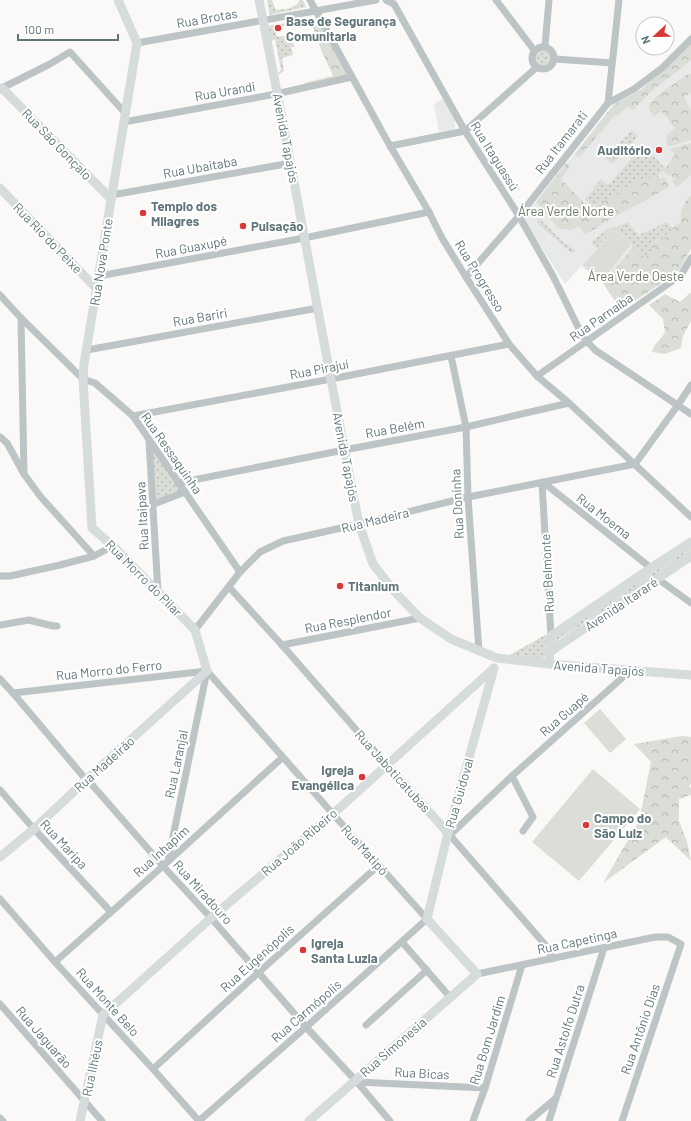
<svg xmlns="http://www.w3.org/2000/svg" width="691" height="1121" viewBox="0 0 691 1121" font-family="Barlow,sans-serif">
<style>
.built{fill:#e8e9e9}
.grass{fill:url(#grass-dots)}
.forest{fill:url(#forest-crowns)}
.garden{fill:#dbded7}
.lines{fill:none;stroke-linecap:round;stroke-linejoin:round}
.street{stroke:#bcc4c6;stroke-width:7}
.secondary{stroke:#d6dbdc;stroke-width:9}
.poi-dot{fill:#da3738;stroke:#fff;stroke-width:1.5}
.labels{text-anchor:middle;stroke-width:4;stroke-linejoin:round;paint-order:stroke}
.street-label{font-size:13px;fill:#61767b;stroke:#fff}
.poi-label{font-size:13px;font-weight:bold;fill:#61767b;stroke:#fff;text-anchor:start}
.park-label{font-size:13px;fill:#6d7965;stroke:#fff}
</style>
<defs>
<pattern id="grass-dots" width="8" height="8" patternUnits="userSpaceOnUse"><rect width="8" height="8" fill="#dbded7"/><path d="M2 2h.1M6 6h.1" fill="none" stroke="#b5b9b3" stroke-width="1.8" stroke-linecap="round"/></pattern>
<pattern id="forest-crowns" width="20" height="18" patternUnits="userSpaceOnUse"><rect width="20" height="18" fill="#dbded7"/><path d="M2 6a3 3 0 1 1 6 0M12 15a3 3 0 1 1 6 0" fill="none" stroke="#b5b9b3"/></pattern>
</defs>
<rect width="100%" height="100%" fill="#faf9f8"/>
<g class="built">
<polygon points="691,42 691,249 680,269 671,277 621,310 603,283 581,266 565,284 522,217 536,202 614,104 642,89"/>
<polygon points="445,97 455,117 455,129 439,132 434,104"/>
</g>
<g class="grass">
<path d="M 267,0 L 272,0 L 276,10 C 285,9 294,9 299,2 L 299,0 L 303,0 L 306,7 L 270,15 Z"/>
<polygon points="310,19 310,22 275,27 277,37 291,35 294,47 291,47 293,55 282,58 284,71 278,75 278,73 281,70 275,39 271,42 268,26"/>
<circle cx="543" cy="58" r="10"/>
<polygon points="632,130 638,136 613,164 606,158"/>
<polygon points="643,146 665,168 663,171 653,178 637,180 604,201 590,208 588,205 589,204 585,199 594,189 593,188 601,179 608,185"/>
<polygon points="537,219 540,219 554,233 555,235 557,235 557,237 560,238 560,240 562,240 562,242 565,243 566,245 568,245 569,247 574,249 575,251 572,253 539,225 537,222"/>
<path d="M 628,222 L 640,237 L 641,234 L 643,233 L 667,222 L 670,226 L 673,227 L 674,233 L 650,243 L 654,252 L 645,257 L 634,246 L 614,229 L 597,248 L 592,243 C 599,236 606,228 616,226 L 615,228 Z"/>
<polygon points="150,443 183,492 155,502"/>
<polygon points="691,547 691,553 558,640 543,659 508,656 545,635 557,636"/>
</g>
<g class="forest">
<polygon points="310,19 317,19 347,73 344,76 305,85 304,83 333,76 322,52"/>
<path d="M 691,42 L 691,60 C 681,70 669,77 658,86 C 649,93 641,102 633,110 L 628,106 L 617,116 L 615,115 L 579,158 L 575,154 L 614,104 L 642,89 Z"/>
<path d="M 691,74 L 691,93 L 684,97 L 691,111 L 691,140 L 668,147 L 666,136 L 675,128 L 661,111 L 654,117 C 652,113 648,110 649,105 C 651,98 679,81 686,75 Z"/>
<polygon points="691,143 691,175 677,187 672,181 674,179 670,174 668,176 663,171 674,156 674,153 670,149"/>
<path d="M 566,163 L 570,166 L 561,179 L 590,209 L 604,201 L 637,180 L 653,178 L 658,175 L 660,179 L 664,177 L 669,187 C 651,198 632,207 614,217 C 604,223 595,230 584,234 L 579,226 L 570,230 L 558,228 L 536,202 Z"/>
<path d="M 691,195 L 691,248 L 680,269 L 671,277 L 621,310 L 603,283 L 634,246 L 645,257 L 654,252 L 650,244 L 674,233 L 673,227 L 681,222 C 680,213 684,200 691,195 Z"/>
<polygon points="691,292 691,321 683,336 681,348 665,354 652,352 654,346 665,333 663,319 649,305 665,294 680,302"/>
<polygon points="682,736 691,737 691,784 689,785 691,789 691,795 679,799 679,821 687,842 691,861 666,837 603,883 639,821 651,762 634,744"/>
</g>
<g class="garden">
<polygon points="614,230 631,244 602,281 583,265"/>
<polygon points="600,709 626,739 610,753 584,723"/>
<polygon points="593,769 640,809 579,881 532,842"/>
</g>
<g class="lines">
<g class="street">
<polyline points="310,0 385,137 429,212 442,238 466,277 509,344 537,376 569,403 691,517"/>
<polyline points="386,0 394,4 465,131 519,216 553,276 583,337 595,350 691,414"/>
<polyline points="496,0 534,50"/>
<polyline points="137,43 376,0"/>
<polyline points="545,46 549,0"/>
<circle cx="543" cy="58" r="11"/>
<polyline points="555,59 612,63"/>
<polyline points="2,88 50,64 70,52 126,114"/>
<polyline points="608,103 619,0"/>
<polyline points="124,122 276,94 352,77"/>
<polyline points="390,146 465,131 537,67"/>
<polyline points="112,195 291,163"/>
<polyline points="99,276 304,238 429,212"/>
<polyline points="466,277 519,216 608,103 634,89 662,68 691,39"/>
<polyline points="0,295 21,318 83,379 95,383 133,416 240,572"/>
<polyline points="21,318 24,474"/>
<polyline points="87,350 318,308"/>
<polyline points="451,356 466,427 468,497 479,651"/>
<polyline points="537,376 681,275 691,258"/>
<polyline points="133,416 331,379 509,344"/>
<polyline points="0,437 7,443 24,474 40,496 94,556"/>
<polyline points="149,441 158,592"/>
<polyline points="635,464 678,405 691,385"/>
<polyline points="543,482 651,568"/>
<polyline points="178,483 344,450 466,427 569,403"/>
<polyline points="542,483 551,636"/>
<polyline points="154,504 185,492"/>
<polyline points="0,576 10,576 60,565 94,556 113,546"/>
<polyline points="658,579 691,603"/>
<polyline points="229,587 282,645 386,764"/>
<polyline points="0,625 29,620 53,626 57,626"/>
<polyline points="195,630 240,572 260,552 283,541 359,524 468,497 635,464"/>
<polyline points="282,645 420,618"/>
<polyline points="0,679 13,693 83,776 87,779 163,866 211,918 306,1027 357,1082 390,1121"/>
<polyline points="13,693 207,671"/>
<polyline points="512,776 533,817 523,831"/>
<polyline points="0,790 34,829 111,912"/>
<polyline points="448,833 548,948 552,959"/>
<polyline points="450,835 512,776 631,670"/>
<polyline points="168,861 207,671"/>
<polyline points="0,899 55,962 153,1069 199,1121"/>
<polyline points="402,942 450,997"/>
<polyline points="55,962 163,866 283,757"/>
<polyline points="477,974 655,937 668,937 681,944 622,1121"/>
<polyline points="0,1004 102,1121"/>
<polyline points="366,1025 427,970"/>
<polyline points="153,1069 258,973 379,865"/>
<polyline points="357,1082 485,1088"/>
<polyline points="0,1118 3,1121"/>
<polyline points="199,1121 306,1027 427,919 333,814 207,671"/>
<polyline points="473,1121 485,1088 522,965"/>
<polyline points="529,1121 555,1099"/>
<polyline points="549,1121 604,948"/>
</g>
<g class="secondary">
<path d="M 259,0 C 294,174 324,350 359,524 L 373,564 L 394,591 L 420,618 L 451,639 L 497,658 L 549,664 L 691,675"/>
<polyline points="0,89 2,88 111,199"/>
<polyline points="0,188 97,289"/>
<polyline points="551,651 691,556"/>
<polyline points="549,664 551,636 651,568 691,542"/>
<polyline points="386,764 448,833"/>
<polyline points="0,857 34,829 87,779 207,671 195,630 113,546 92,528 83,379 84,364 137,43 118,0"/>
<polyline points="80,1121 103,1015 211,918 333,814 494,668"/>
<polyline points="309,1121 477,974 427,919 448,833 494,668"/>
</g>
</g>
<g class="poi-dot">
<circle cx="278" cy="28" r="4"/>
<circle cx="659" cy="150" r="4"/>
<circle cx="143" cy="213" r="4"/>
<circle cx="243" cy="226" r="4"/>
<circle cx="340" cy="586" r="4"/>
<circle cx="362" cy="777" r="4"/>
<circle cx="586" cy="825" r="4"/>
<circle cx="303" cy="950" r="4"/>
</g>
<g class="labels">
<g class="street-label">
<text transform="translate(207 18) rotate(-10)" y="5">Rua Brotas</text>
<text transform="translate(225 91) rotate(-10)" y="5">Rua Urandi</text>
<text transform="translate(286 138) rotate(79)" y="5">Avenida Tapajós</text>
<text transform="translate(561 142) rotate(-52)" y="5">Rua Itamarati</text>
<text transform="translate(57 144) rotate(46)" y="5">Rua São Gonçalo</text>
<text transform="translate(495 156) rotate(58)" y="5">Rua Itaguassú</text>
<text transform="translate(200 167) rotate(-10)" y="5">Rua Ubaitaba</text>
<text transform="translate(48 238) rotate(46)" y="5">Rua Rio do Peixe</text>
<text transform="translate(191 247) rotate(-11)" y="5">Rua Guaxupé</text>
<text transform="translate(101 262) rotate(-81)" y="5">Rua Nova Ponte</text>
<text transform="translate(480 276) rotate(58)" y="5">Rua Progresso</text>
<text transform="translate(200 317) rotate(-10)" y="5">Rua Bariri</text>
<text transform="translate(601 317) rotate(-35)" y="5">Rua Parnaíba</text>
<text transform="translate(319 369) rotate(-11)" y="5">Rua Pirajuí</text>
<text transform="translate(395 428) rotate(-10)" y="5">Rua Belém</text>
<text transform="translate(172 453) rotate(55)" y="5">Rua Ressaquinha</text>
<text transform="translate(346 457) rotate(79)" y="5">Avenida Tapajós</text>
<text transform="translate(457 504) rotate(-93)" y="5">Rua Doninha</text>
<text transform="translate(142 516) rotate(-93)" y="5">Rua Itaipava</text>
<text transform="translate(604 516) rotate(38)" y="5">Rua Moema</text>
<text transform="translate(375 520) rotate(-14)" y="5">Rua Madeira</text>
<text transform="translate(547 573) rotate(-93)" y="5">Rua Belmonte</text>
<text transform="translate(144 578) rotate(45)" y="5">Rua Morro do Pilar</text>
<text transform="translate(621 604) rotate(-34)" y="5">Avenida Itararé</text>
<text transform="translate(348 620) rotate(-11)" y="5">Rua Resplendor</text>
<text transform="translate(599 668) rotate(4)" y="5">Avenida Tapajós</text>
<text transform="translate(109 670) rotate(-6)" y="5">Rua Morro do Ferro</text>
<text transform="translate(564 714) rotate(-41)" y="5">Rua Guapé</text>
<text transform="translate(104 764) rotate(-42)" y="5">Rua Madeirão</text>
<text transform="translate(176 764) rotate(-78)" y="5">Rua Laranjal</text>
<text transform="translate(393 771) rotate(48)" y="5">Rua Jaboticatubas</text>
<text transform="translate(459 793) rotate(-74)" y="5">Rua Guidoval</text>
<text transform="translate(299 842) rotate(-41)" y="5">Rua João Ribeiro</text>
<text transform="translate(64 844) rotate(47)" y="5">Rua Maripa</text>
<text transform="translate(365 850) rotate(48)" y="5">Rua Matipó</text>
<text transform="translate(161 851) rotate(-42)" y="5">Rua Inhapim</text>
<text transform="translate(203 892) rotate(48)" y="5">Rua Miradouro</text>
<text transform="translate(577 941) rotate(-12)" y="5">Rua Capetinga</text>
<text transform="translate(257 958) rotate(-42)" y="5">Rua Eugenópolis</text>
<text transform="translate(108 1002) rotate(48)" y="5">Rua Monte Belo</text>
<text transform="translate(306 1011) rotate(-41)" y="5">Rua Carmópolis</text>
<text transform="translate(640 1029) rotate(-71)" y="5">Rua Antônio Dias</text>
<text transform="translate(565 1031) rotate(-72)" y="5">Rua Astolfo Dutra</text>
<text transform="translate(44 1037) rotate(49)" y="5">Rua Jaguarão</text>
<text transform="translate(487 1040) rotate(-73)" y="5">Rua Bom Jardim</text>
<text transform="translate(393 1047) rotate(-41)" y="5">Rua Simonesia</text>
<text transform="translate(92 1068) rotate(-78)" y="5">Rua Ilhéus</text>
<text transform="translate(422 1073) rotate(3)" y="5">Rua Bicas</text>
</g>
<g class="poi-label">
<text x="286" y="26">Base de Segurança<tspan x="286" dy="15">Comunitaria</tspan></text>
<text x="651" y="155" text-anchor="end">Auditório</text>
<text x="151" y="211">Templo dos<tspan x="151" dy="15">Milagres</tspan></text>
<text x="251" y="231">Pulsação</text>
<text x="348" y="591">Titanium</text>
<text x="354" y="775" text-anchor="end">Igreja<tspan x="354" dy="15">Evangélica</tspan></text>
<text x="594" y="823">Campo do<tspan x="594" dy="15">São Luiz</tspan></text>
<text x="311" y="948">Igreja<tspan x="311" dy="15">Santa Luzia</tspan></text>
</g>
<g class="park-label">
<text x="566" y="216">Área Verde Norte</text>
<text x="636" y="281">Área Verde Oeste</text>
</g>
</g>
<g transform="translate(655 36) rotate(248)"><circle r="19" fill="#ffffff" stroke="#c0c8ca"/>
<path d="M0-3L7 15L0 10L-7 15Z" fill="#da3738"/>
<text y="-6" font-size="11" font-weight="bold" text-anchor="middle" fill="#61767b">N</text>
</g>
<path d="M18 34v6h100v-6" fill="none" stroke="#61767b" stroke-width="2"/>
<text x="24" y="34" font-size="12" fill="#61767b" stroke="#ffffff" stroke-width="3" paint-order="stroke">100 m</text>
</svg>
